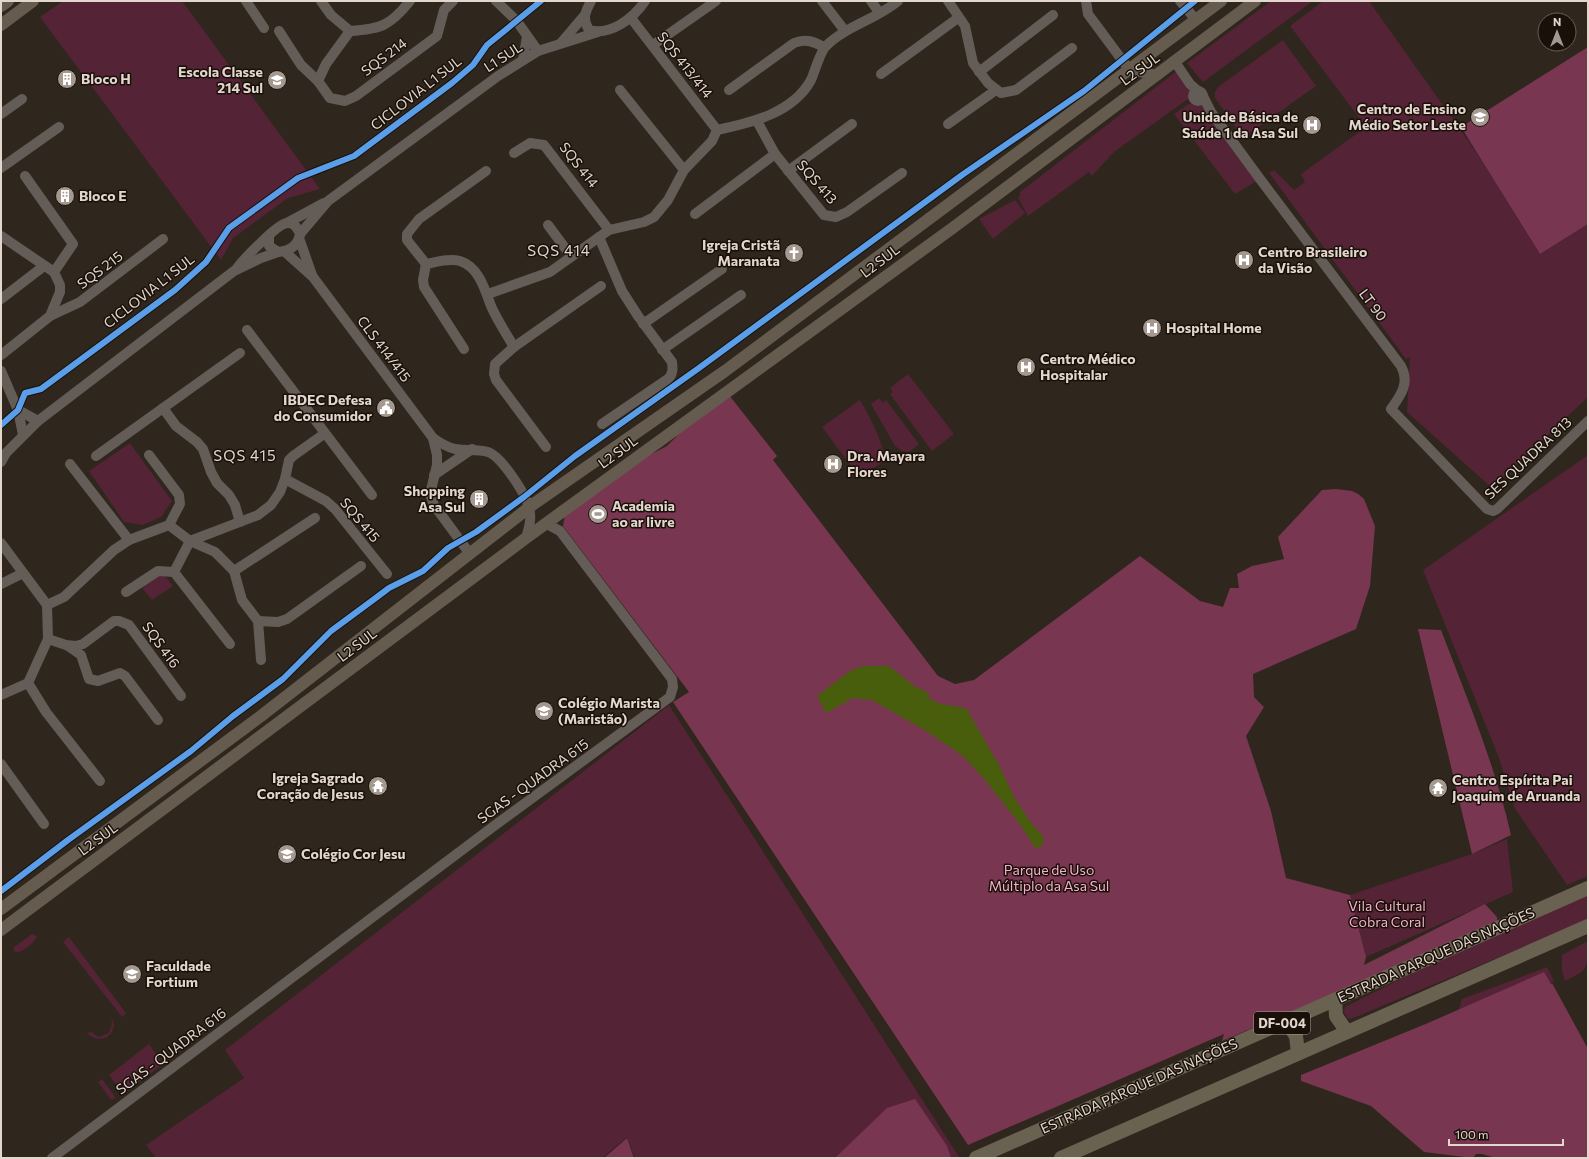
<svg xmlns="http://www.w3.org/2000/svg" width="1589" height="1159" viewBox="0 0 1589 1159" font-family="Commissioner,sans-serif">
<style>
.green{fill:#542336}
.forest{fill:#793651}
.water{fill:#485e0d}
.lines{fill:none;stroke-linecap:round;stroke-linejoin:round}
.minor{stroke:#645c56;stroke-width:10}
.major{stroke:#655c4f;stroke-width:12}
.highway{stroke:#6a6250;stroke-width:14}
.cycleway-casing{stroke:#181009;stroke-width:8}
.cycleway{stroke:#5a9eea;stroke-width:6}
.labels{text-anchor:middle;stroke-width:3;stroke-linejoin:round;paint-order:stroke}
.shield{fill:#181009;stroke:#a69b92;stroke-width:1}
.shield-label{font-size:13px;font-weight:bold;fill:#e3d6cd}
.street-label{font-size:14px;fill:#e3d6cd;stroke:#181009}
.poi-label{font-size:14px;font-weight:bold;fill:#e3d6cd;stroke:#181009;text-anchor:start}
.park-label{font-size:14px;fill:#f4b0c8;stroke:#181009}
.neighbourhood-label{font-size:15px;letter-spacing:1px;fill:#e3d6cd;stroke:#181009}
</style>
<rect width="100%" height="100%" fill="#2f261d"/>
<g class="green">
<polygon points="63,1 182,1 320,189 288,198 233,238 221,260 40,17"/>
<polygon points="1271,1 1313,1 1203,82 1187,63"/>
<polygon points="1323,1 1369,1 1479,156 1540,254 1588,224 1588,397 1492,488 1407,412 1410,357 1406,359 1269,173 1274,170 1294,190 1305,182 1301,174 1366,127 1290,26"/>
<polygon points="1283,40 1316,86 1243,138 1215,98 1215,92 1218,87"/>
<polygon points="1178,70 1192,93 1188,99 1114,152 1092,176 1089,172 1028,216 1018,198 1020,195 1020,192"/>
<polygon points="1196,101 1211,112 1260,179 1235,194 1174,114 1187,105"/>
<polygon points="1015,200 1025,213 993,239 979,219"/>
<polygon points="908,374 954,434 932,451 890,394 893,392 890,388"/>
<polygon points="879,398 883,403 886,400 919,444 909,452 902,451 895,446 871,404"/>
<path d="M 860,400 C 867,412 888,449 883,462 L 859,477 L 822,427 Z"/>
<polygon points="130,443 172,501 161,517 143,525 124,522 89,471"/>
<polygon points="1588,455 1588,876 1567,885 1514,807 1499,758 1423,570"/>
<polygon points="162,572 173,586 152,600 142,588"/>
<polygon points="669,705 959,1157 635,1158 627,1137 602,1158 156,1158 146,1145 244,1078 225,1050"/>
<polygon points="1507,839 1513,892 1366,957 1350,895 1472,854"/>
<polygon points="1588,894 1588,920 1351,1019 1347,1018 1344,1012 1345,1007 1436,961"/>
<path d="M 32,934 L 37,936 C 35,943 22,953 15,952 L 13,948 Z"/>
<polygon points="69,937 126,1013 122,1017 63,942"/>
<path d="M 1588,941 C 1588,969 1589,969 1565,981 L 1562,971 L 1562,955 Z"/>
<polygon points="1547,967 1554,981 1512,1003 1522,1062 1459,1009 1462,999"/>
<path d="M 111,1016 L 114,1025 C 112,1040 97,1043 87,1033 L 91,1032 L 99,1037 L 109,1033 L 112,1024 Z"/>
<polygon points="149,1044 163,1064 123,1094 109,1075"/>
<polygon points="102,1079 116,1098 111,1100 98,1082"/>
</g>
<g class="forest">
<polygon points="1588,47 1588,224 1540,254 1461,127"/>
<polygon points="729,395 777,456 773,460 938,676 955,684 974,680 1140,556 1200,601 1223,607 1230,588 1239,588 1237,574 1252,566 1284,559 1278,537 1322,490 1336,489 1352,491 1358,494 1364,499 1375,526 1370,586 1356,629 1253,674 1254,697 1264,707 1246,736 1271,811 1286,878 1350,895 1366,957 1364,965 1485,904 1497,917 1497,922 1416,959 1222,1041 1224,1034 968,1145 673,702 689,692 563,526 565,514 638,461 667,446 691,422"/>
<path d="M 1418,629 L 1441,630 C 1467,698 1495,765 1511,835 L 1472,854 Z"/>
<polygon points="1544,972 1551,984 1552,983 1588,1049 1588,1158 1496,1158 1482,1154 1476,1154 1473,1158 1424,1152 1371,1106 1301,1081 1301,1075 1428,1023"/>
<polygon points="915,1099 947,1146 951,1158 835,1158 887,1108"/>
<polygon points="627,1138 634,1158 604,1158"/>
</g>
<polygon class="water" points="863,666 889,666 914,686 927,692 931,700 941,704 966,708 1000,767 1014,797 1031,823 1043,836 1043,845 1036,849 1022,827 986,781 963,756 926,731 872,700 853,698 826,713 817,696 850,671"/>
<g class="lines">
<g class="minor">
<polyline points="246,1 264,28"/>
<path d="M 321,1 L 331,15 L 350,31 C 381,29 390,26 410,1"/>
<polyline points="496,1 516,20 538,51"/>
<path d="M 591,1 C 585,12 582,19 589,30 C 610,36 633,19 645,1"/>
<polyline points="822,1 845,31"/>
<polyline points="871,1 879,12"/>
<polyline points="948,1 965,26 973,63 988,83 1001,93 1016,90 1072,48"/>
<polyline points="1086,1 1088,14 1125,64 1139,72 1158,75"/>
<polyline points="1180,1 1196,20"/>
<polyline points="631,18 717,130"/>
<polyline points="279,31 301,65 318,81 330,98 345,101 356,96 437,36 444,10 453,1"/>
<polyline points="561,43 584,16"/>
<polyline points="653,45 716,1"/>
<polyline points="523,60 527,36"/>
<polyline points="1175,62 1190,84 1198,91"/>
<polyline points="979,72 1053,15"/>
<polyline points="881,74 958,18"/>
<polyline points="318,81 326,64 350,31"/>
<polyline points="620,90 684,170"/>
<path d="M 729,90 L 794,43 C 806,38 814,42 824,47"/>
<circle cx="1198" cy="96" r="5"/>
<path d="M 1203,96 L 1211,112 L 1260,179 L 1401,366 C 1410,383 1401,395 1391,409 L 1487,509 L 1493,511 L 1497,509 L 1588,421"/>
<polyline points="1,114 22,99"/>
<polyline points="757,121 775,154 824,215 836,217 847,212 902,173"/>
<polyline points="948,124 996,90"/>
<path d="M 717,130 C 751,123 793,113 811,80 C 815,71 820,52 826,46 C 846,26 877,19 898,1"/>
<polyline points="514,153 530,143 544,145 609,230"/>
<polyline points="1,168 59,127"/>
<path d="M 486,171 L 419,219 L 407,234 L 407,240 L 426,264 C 437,262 449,258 460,261 C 479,267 485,290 491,306 C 497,320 506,333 514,347"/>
<polyline points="788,171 852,124"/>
<polyline points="25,176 73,244 54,272"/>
<polyline points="695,214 775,154"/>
<polyline points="287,223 324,203"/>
<polyline points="548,225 571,256"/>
<polyline points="300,234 328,201 498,76 538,51 598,32"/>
<polyline points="1,236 54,272 60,285 60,292 50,316 1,355"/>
<path d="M 599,237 L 622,291 L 638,316 L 672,362 C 673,369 673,374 668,379 L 602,424"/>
<polyline points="299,238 312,275"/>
<path d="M 284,251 L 313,277 L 433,438 C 440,443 447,447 455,449 C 466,451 477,449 488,452 C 501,456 526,494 529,508 C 532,518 529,528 526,538"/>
<polyline points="426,264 423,280 424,287 464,349"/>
<path d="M 237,268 C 244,259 277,224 287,223 C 294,222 298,229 300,234 C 298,246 289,251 278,252 L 269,246 L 269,236"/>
<polyline points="488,294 550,272 609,230 644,222 654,217 668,200 684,170 712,141 717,130"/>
<polyline points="1,299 44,266"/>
<polyline points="50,316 80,302 163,239"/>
<polyline points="643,324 722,269"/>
<polyline points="247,330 372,495"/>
<polyline points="662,350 741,295"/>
<polyline points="1,371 18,410 23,435"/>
<polyline points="163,408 176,426 197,442 203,449 211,472 217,483 229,495 235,505 240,522"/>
<polyline points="18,410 38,421"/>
<polyline points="433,438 437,455 437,465 430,494 434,505 470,554"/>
<polyline points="546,447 496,380 494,374 495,364 514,347 601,286"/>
<polyline points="96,456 240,353"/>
<polyline points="1,462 6,453 38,421 234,271 261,258 278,252"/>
<polyline points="70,464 129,540"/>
<polyline points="434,475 472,449"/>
<polyline points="285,479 326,501 335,509 387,574"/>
<polyline points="169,525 190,541 215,552 234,571 242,600 258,621 261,660"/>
<polyline points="1,543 47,605"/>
<polyline points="234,571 315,518"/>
<polyline points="174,572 190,541 258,515 271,505 280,492 285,479 289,460 293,456 324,434"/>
<polyline points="1,584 23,573"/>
<polyline points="126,592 158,571 174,572 230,644"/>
<polyline points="47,605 64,597 114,550 129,540 169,525 180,504 179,495 149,455"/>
<polyline points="258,621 278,622 287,619 361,566"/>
<polyline points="48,639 66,645 76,646 83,644 114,621 119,621 129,625 181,696"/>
<polyline points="68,646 81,655 89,679 98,681 120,673 125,676 158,720"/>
<polyline points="28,683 46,712 100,781"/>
<polyline points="1,695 28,683 48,639 47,605"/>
<polyline points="1,764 44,824"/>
<polyline points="52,1158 494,826 670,697 673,687 672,679 560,531 547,524"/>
</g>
<g class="major">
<polyline points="1,6 8,1"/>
<polyline points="1,25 33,1"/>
<polyline points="1,909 261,716 535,503 725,371 1221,1"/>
<polyline points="1,930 526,538 954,227 1255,1"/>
</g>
<g class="highway">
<polyline points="1335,1000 1336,1016 1347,1032"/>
<polyline points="1286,1021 1296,1036 1298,1053"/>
<polyline points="976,1158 1588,888"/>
<polyline points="1061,1158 1588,926"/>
</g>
<defs>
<g id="cycleway">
<polyline points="1,425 18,410 25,393 41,389 175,290 206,262 229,228 298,178 354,156 452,83 473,65 487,45 541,1"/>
<polyline points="1,891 68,840 191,751 233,716 283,679 331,631 373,600 389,588 423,571 448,548 476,532 524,497 575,456 699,368 962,175 1084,91 1195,1"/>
</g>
</defs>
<use href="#cycleway" class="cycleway-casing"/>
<use href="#cycleway" class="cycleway"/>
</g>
<defs>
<symbol id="building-disc" viewBox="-11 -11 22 22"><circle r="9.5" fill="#a4988f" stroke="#181009"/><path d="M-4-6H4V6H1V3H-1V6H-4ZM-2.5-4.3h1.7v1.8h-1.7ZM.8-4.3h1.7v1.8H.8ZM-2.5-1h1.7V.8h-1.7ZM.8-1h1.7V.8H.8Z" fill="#fff"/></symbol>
<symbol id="school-disc" viewBox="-11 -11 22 22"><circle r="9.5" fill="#a4988f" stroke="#181009"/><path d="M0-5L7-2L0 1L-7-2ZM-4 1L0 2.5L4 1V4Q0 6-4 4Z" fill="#fff"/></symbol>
<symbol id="university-disc" viewBox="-11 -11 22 22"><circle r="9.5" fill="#a4988f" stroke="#181009"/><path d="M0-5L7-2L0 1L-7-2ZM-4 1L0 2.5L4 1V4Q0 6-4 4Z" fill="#fff"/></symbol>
<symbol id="hospital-disc" viewBox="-11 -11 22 22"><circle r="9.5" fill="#a4988f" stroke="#181009"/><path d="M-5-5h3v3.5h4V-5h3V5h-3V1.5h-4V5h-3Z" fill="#fff"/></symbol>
<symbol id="church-disc" viewBox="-11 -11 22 22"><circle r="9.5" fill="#a4988f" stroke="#181009"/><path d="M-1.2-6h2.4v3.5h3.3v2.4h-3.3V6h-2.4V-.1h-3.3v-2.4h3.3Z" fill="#fff"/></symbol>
<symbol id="civic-disc" viewBox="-11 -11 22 22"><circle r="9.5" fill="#a4988f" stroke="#181009"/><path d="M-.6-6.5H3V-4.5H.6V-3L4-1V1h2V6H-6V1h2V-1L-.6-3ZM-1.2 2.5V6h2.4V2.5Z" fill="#fff"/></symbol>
<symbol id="stadium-disc" viewBox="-11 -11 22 22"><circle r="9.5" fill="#a4988f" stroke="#181009"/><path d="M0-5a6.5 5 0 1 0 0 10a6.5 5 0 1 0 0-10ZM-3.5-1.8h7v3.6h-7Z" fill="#fff"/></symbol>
<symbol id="temple-disc" viewBox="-11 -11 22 22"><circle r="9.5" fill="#a4988f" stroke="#181009"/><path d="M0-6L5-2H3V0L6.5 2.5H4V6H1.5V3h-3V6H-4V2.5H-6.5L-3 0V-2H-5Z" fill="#fff"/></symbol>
</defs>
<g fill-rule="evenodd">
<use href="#building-disc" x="56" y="68" width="22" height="22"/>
<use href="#school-disc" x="266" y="69" width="22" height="22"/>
<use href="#university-disc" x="1469" y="106" width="22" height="22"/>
<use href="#hospital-disc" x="1301" y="114" width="22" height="22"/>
<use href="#building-disc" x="54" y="185" width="22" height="22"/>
<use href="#church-disc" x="783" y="242" width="22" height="22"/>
<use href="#hospital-disc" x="1233" y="249" width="22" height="22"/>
<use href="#hospital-disc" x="1141" y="317" width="22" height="22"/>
<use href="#hospital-disc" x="1015" y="356" width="22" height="22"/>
<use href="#civic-disc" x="375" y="397" width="22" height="22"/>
<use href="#hospital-disc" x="822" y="453" width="22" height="22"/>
<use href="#building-disc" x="468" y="488" width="22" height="22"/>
<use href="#stadium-disc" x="587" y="503" width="22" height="22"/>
<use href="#university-disc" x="533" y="700" width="22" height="22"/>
<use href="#temple-disc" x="367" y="775" width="22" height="22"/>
<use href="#temple-disc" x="1427" y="777" width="22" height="22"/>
<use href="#university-disc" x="276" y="843" width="22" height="22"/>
<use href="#university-disc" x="121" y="963" width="22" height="22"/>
</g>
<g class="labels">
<rect class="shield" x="1254" y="1012" width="56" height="22" rx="3"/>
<g class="shield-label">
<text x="1282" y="1028">DF-004</text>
</g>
<g class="street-label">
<text transform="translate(384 57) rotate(-37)" y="5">SQS 214</text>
<text transform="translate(503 57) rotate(-33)" y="5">L1 SUL</text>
<text transform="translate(685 65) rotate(52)" y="5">SQS 413/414</text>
<text transform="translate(1140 69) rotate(-36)" y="5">L2 SUL</text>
<text transform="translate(416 93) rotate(-38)" y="5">CICLOVIA L1 SUL</text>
<text transform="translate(579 165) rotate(52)" y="5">SQS 414</text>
<text transform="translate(817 182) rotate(49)" y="5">SQS 413</text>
<text transform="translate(880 261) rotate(-37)" y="5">L2 SUL</text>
<text transform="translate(100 270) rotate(-37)" y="5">SQS 215</text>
<text transform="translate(149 291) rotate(-38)" y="5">CICLOVIA L1 SUL</text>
<text transform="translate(1373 305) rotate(53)" y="5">LT 90</text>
<text transform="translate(384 349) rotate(53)" y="5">CLS 414/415</text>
<text transform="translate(618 452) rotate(-36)" y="5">L2 SUL</text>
<text transform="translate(1528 458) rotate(-43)" y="5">SES QUADRA 813</text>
<text transform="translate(360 520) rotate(50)" y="5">SQS 415</text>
<text transform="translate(161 645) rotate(54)" y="5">SQS 416</text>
<text transform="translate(357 645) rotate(-37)" y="5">L2 SUL</text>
<text transform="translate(533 781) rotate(-36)" y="5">SGAS - QUADRA 615</text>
<text transform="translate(98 839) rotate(-36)" y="5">L2 SUL</text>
<text transform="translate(1436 955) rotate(-24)" y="5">ESTRADA PARQUE DAS NAÇÕES</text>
<text transform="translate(171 1051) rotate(-37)" y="5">SGAS - QUADRA 616</text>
<text transform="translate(1139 1086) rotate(-24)" y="5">ESTRADA PARQUE DAS NAÇÕES</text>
</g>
<g class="poi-label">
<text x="263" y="77" text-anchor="end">Escola Classe<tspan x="263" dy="16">214 Sul</tspan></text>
<text x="81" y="84">Bloco H</text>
<text x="1466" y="114" text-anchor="end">Centro de Ensino<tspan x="1466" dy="16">Médio Setor Leste</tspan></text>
<text x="1298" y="122" text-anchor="end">Unidade Básica de<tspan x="1298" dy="16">Saúde 1 da Asa Sul</tspan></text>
<text x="79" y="201">Bloco E</text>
<text x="780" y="250" text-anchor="end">Igreja Cristã<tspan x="780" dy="16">Maranata</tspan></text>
<text x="1258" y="257">Centro Brasileiro<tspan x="1258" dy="16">da Visão</tspan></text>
<text x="1166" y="333">Hospital Home</text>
<text x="1040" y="364">Centro Médico<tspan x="1040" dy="16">Hospitalar</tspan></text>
<text x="372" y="405" text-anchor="end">IBDEC Defesa<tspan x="372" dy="16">do Consumidor</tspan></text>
<text x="847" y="461">Dra. Mayara<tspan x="847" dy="16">Flores</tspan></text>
<text x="465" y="496" text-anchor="end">Shopping<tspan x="465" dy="16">Asa Sul</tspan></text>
<text x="612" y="511">Academia<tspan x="612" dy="16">ao ar livre</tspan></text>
<text x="558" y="708">Colégio Marista<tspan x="558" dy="16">(Maristão)</tspan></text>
<text x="364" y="783" text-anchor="end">Igreja Sagrado<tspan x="364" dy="16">Coração de Jesus</tspan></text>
<text x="1452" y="785">Centro Espírita Pai<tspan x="1452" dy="16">Joaquim de Aruanda</tspan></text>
<text x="301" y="859">Colégio Cor Jesu</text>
<text x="146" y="971">Faculdade<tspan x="146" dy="16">Fortium</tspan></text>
</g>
<g class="park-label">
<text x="1049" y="875">Parque de Uso<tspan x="1049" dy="16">Múltiplo da Asa Sul</tspan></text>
<text x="1387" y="911">Vila Cultural<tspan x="1387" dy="16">Cobra Coral</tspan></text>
</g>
<g class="neighbourhood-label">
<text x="559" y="256">SQS 414</text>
<text x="245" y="461">SQS 415</text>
</g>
</g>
<rect width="1589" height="1159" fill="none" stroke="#e3d6cd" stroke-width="4"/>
<g transform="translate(1557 32)"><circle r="19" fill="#181009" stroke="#695f57"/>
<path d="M0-3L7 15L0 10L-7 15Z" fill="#a4988f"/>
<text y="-6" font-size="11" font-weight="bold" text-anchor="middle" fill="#e3d6cd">N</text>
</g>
<path d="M1449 1139v6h114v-6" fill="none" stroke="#e3d6cd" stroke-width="2"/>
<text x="1455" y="1139" font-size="12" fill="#e3d6cd" stroke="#181009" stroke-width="3" paint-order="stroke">100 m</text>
</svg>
